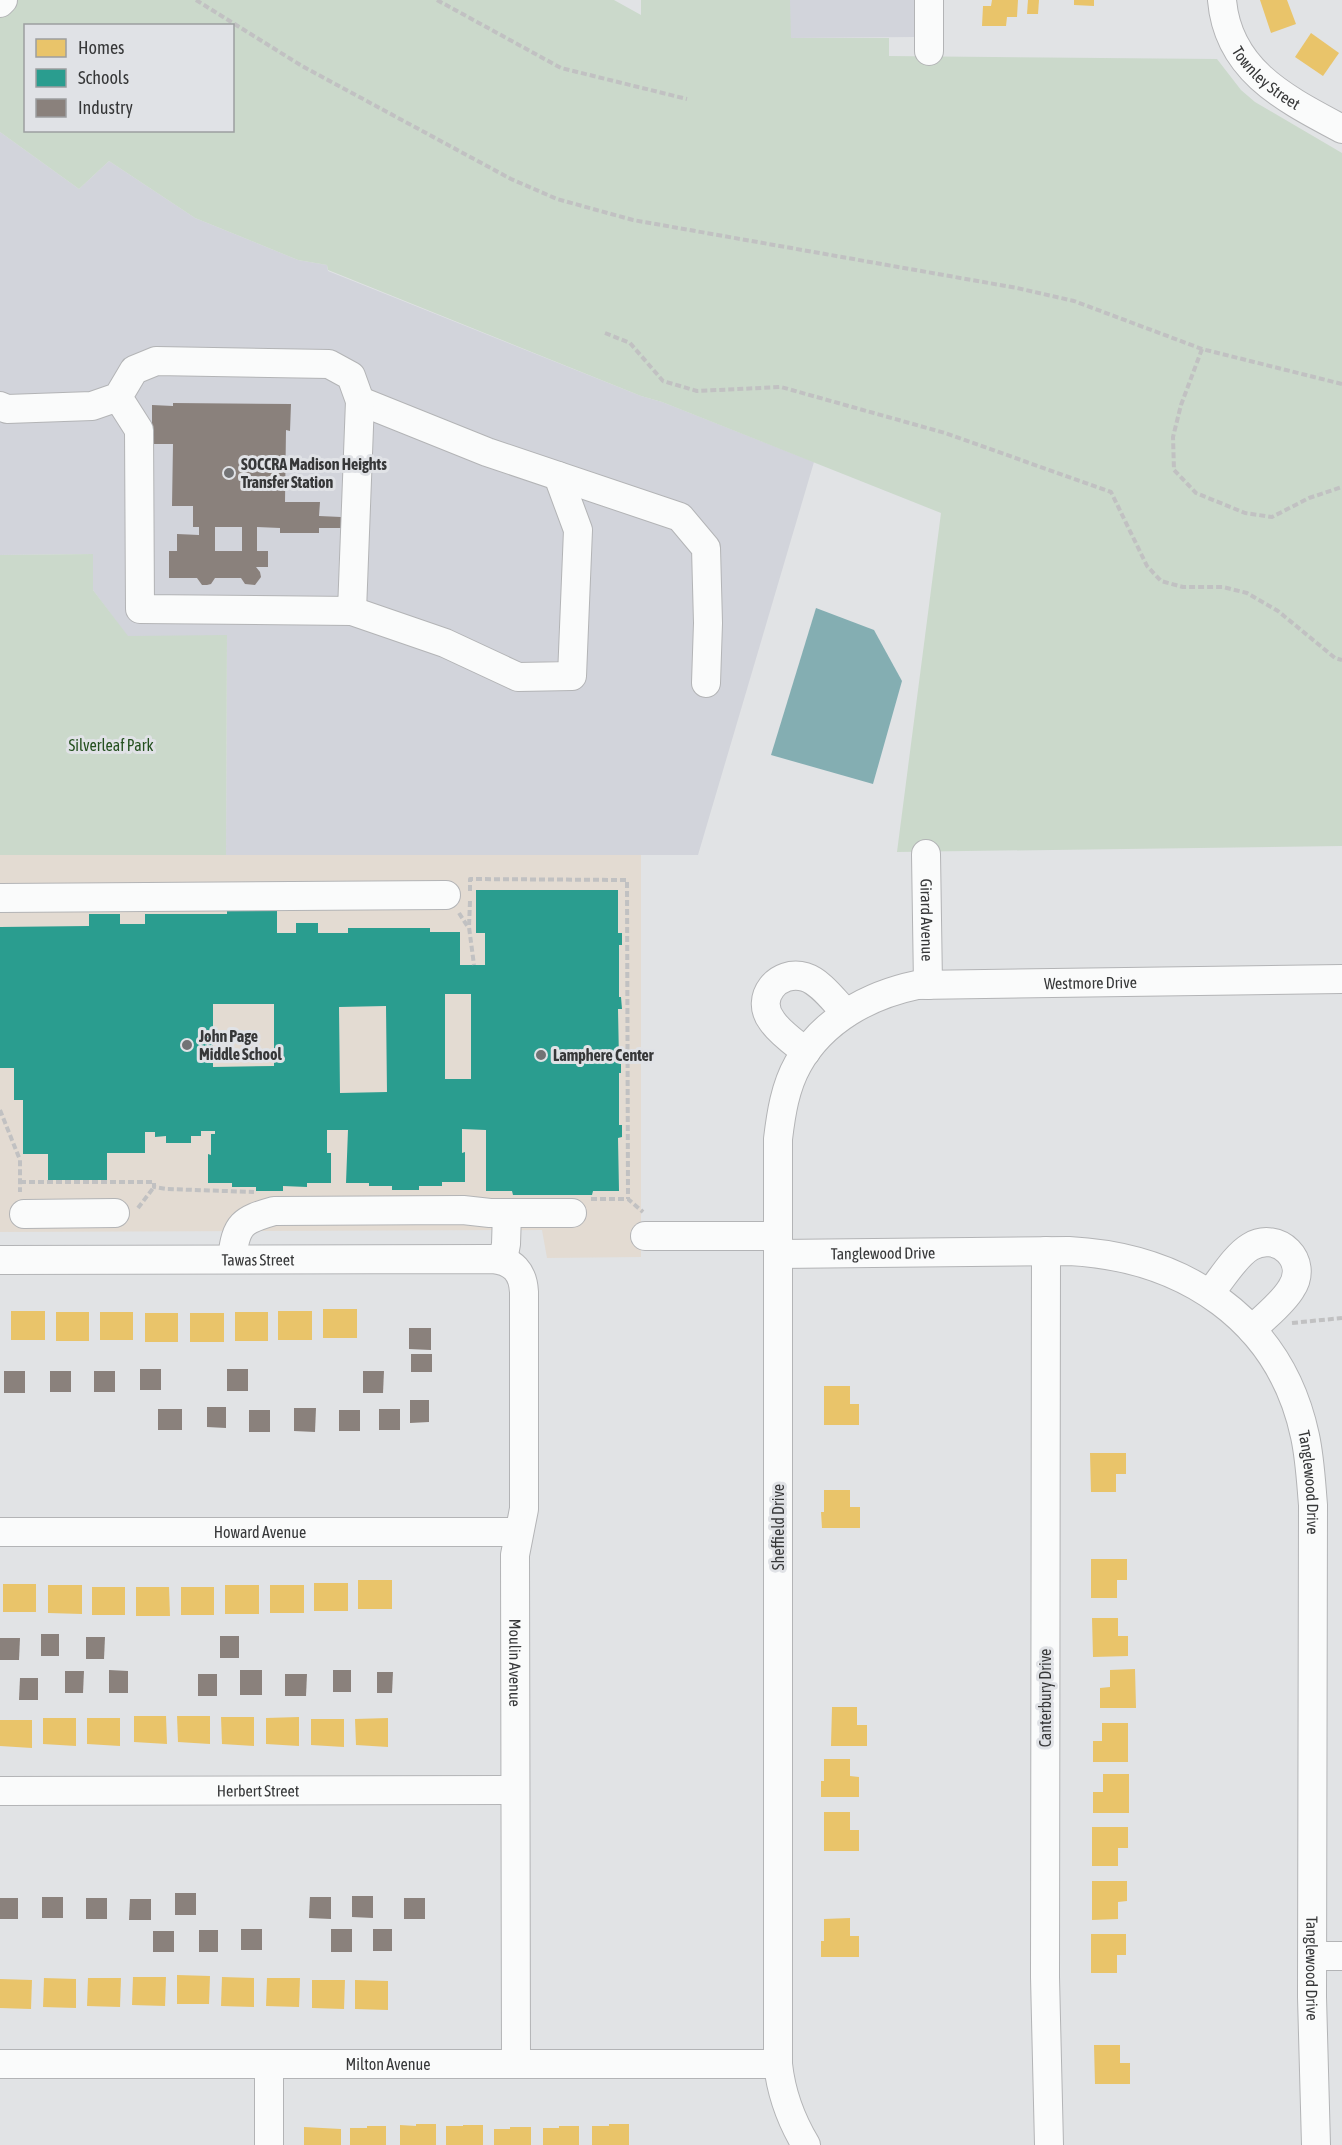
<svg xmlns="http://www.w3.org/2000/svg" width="1342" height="2145" viewBox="0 0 1342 2145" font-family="'Asap Condensed',sans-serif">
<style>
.built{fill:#d2d4db}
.education{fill:#e3dbd2}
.green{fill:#cbd9cb;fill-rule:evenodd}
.water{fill:#84aeb2}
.homes{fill:#e9c46a}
.schools{fill:#2a9d8f;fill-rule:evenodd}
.industry{fill:#8a817c;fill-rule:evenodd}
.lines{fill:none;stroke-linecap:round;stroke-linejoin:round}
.minor-casing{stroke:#b3b4b6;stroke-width:30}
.path{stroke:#c1c1c2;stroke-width:4;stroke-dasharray:6 3;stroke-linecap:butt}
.minor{stroke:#fafbfb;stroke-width:28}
.poi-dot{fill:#727375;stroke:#e0e2e6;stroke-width:2}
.labels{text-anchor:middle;stroke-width:6;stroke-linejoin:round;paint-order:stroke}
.street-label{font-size:16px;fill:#363738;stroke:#e0e2e6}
.poi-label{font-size:16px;font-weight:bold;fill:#363738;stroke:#e0e2e6;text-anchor:start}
.park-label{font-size:16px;fill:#24501f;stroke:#e0e2e6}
</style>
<rect width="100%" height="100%" fill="#e1e3e5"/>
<g class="built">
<polygon points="790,0 914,0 914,37 790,38"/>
<polygon points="0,132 79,189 109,161 195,218 298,260 327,265 328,271 641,396 662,402 814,462 698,855 226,855 227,636 128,637 93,590 93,554 0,555"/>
</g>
<polygon class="education" points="0,855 641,855 641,1257 547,1258 542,1230 0,1232"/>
<g class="green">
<path d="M 18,0 L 614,0 L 641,15 L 641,0 L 790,0 L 791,38 L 889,38 L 889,56 L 1217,59 L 1241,90 L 1255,102 L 1342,153 L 1342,846 L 897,852 L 941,513 L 662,402 L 641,396 L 328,270 L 327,265 L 298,260 L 195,218 L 109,161 L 79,189 L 0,132 L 0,17 ZM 26,26 L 232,26 L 232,130 L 26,130 Z"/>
<polygon points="93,554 93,590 128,636 227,635 226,855 0,855 0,555"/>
</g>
<polygon class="water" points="816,608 874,630 902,681 873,784 771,755"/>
<g class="homes">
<polygon points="992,0 1018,0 1017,17 1007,17 1006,26 982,26 983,6 991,6"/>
<polygon points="1028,0 1039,0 1038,14 1027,14"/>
<polygon points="1074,0 1094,0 1094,6 1074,5"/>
<polygon points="1260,0 1287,0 1296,24 1271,33"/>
<polygon points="1311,33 1339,53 1323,76 1295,57"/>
<rect x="323" y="1309" width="34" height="29"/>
<rect x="11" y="1311" width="34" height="29"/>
<rect x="278" y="1311" width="34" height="29"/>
<rect x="56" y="1312" width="33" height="29"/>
<rect x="100" y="1312" width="33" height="28"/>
<rect x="235" y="1312" width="33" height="29"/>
<rect x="145" y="1313" width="33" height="29"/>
<rect x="190" y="1313" width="34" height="29"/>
<polygon points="824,1386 850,1386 850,1404 859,1404 859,1425 824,1425"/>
<polygon points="1090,1453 1126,1453 1126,1474 1116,1474 1116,1492 1091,1492"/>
<polygon points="824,1490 850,1490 850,1507 860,1507 860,1528 822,1528 821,1512 824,1512"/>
<polygon points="1091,1559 1127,1559 1127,1580 1117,1580 1117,1598 1091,1598"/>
<rect x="358" y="1580" width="34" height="29"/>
<rect x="314" y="1583" width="34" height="28"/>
<rect x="3" y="1584" width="33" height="28"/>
<polygon points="48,1585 82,1585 82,1614 48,1613"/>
<rect x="225" y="1585" width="34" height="29"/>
<rect x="270" y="1585" width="34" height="28"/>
<rect x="92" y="1587" width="33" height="28"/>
<polygon points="136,1587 169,1587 170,1616 136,1616"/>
<rect x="181" y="1587" width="33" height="28"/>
<polygon points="1092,1618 1118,1618 1118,1636 1128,1636 1128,1656 1093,1657"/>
<polygon points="1135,1669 1136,1708 1100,1708 1100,1688 1110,1687 1110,1670"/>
<polygon points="832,1707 857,1707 857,1725 867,1725 867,1746 831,1746"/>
<polygon points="134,1716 166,1716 167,1744 134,1742"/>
<polygon points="177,1716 210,1716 210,1744 178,1742"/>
<polygon points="221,1717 254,1717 254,1746 222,1744"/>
<polygon points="299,1717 299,1746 266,1744 266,1718"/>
<polygon points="43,1718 76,1718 76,1746 43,1744"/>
<polygon points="87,1718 120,1718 120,1746 87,1744"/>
<polygon points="388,1718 388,1747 356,1745 355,1719"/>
<polygon points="311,1719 344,1719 344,1747 311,1745"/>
<polygon points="0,1720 32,1720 32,1748 0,1746"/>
<polygon points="1102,1723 1128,1723 1128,1762 1093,1762 1093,1741 1102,1741"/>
<polygon points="824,1759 850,1759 850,1776 859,1777 859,1797 821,1797 821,1781 824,1781"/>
<polygon points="1103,1774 1129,1774 1129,1813 1093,1813 1093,1792 1103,1792"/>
<polygon points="824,1812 850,1812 850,1830 859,1830 859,1851 824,1851"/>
<polygon points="1092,1827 1128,1827 1128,1848 1118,1848 1118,1866 1092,1866"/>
<polygon points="1092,1881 1127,1881 1127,1901 1118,1902 1118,1919 1092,1920"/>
<polygon points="850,1918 850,1936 859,1936 859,1957 821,1957 821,1941 824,1941 824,1919"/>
<polygon points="1091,1934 1126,1934 1126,1955 1117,1955 1117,1973 1091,1973"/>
<polygon points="177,1975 210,1976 209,2004 177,2004"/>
<polygon points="133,1977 166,1977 165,2006 132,2005"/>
<polygon points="222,1977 254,1978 254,2007 221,2006"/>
<polygon points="44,1978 76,1979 76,2008 43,2007"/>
<polygon points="88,1978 121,1978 120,2007 87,2006"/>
<polygon points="267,1978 300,1978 299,2007 266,2006"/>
<polygon points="0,1979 32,1980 31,2009 0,2008"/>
<polygon points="312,1980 345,1980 344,2009 312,2008"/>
<polygon points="355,1980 388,1981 388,2010 355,2009"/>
<polygon points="1094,2045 1120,2045 1120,2063 1130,2063 1130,2084 1095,2084"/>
<polygon points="416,2124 436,2124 436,2145 400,2145 400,2125 416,2126"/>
<polygon points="609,2124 629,2124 629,2145 592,2145 592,2126 609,2126"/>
<polygon points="463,2125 483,2125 483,2145 446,2145 446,2126 463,2126"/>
<polygon points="367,2126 386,2126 386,2145 350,2145 350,2128 367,2128"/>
<polygon points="559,2126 579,2126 579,2145 543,2145 543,2128 559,2128"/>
<polygon points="304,2127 341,2129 341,2145 304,2145"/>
<polygon points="510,2127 531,2127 531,2145 494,2145 494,2129 510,2129"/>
</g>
<path class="schools" d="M 476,890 L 618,890 L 618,933 L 622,933 L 622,945 L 619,945 L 619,997 L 621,997 L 622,1009 L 618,1009 L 619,1060 L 621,1060 L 621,1073 L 619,1073 L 619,1125 L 622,1125 L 622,1137 L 618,1138 L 619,1191 L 593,1191 L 592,1195 L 513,1195 L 512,1191 L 486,1191 L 486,1130 L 462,1129 L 462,1153 L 465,1152 L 465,1182 L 442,1182 L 442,1186 L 419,1186 L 419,1190 L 392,1190 L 392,1186 L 369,1186 L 369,1183 L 346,1183 L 348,1130 L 327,1130 L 327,1153 L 331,1153 L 331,1183 L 307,1183 L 307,1187 L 283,1186 L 283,1191 L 256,1191 L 256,1187 L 232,1187 L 232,1183 L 208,1183 L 208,1154 L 211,1155 L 211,1134 L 215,1134 L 215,1131 L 201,1131 L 201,1136 L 191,1136 L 191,1143 L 166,1143 L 166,1136 L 155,1137 L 155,1132 L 145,1132 L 145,1153 L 107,1153 L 107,1180 L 48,1180 L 48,1154 L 23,1154 L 23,1100 L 14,1100 L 14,1068 L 0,1068 L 0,927 L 89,926 L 89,914 L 120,914 L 120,924 L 145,924 L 145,914 L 227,914 L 227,911 L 277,911 L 277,933 L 296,933 L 296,923 L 318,923 L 318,933 L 348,933 L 348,928 L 430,928 L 430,932 L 460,932 L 460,965 L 485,965 L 485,933 L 476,933 ZM 445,994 L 471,994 L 471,1079 L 445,1079 ZM 213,1004 L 274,1004 L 274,1066 L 213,1067 ZM 386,1006 L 387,1092 L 340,1093 L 339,1007 Z"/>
<g class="industry">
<path d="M 173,403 L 291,404 L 290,431 L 286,430 L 285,502 L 320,502 L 319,516 L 341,517 L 341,512 L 367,513 L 367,532 L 341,532 L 341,528 L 319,528 L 319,533 L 280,533 L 280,528 L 257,527 L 257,551 L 268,551 L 268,567 L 256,567 L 260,572 L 261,577 L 255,585 L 245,584 L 241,578 L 215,578 L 211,584 L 207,585 L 202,585 L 197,578 L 169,578 L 169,551 L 177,551 L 177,534 L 199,535 L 199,527 L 193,527 L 193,506 L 172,506 L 173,444 L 152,444 L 152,405 L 173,406 ZM 215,527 L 242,527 L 242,551 L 215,551 Z"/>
<polygon points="409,1328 431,1328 431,1350 409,1349"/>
<rect x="411" y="1354" width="21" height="18"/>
<rect x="140" y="1369" width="21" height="21"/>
<rect x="227" y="1369" width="21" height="22"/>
<rect x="4" y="1371" width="21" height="22"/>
<rect x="50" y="1371" width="21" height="21"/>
<rect x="94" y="1371" width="21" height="21"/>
<polygon points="363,1371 384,1371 383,1393 363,1393"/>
<polygon points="410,1400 429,1400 429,1422 410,1423"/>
<polygon points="207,1407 226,1407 226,1428 207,1427"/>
<polygon points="294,1408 316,1408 315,1432 294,1431"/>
<rect x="158" y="1409" width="24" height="21"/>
<rect x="379" y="1409" width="21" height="21"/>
<rect x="249" y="1410" width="21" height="22"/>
<rect x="339" y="1410" width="21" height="21"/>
<rect x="41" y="1634" width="18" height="22"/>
<rect x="220" y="1636" width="19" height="22"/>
<polygon points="86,1637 105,1637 104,1659 86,1659"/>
<polygon points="0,1638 20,1638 19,1660 0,1660"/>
<polygon points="109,1670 128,1671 128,1693 109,1693"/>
<rect x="240" y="1670" width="22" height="25"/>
<rect x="333" y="1670" width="18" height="22"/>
<polygon points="65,1671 84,1671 83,1693 65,1693"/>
<polygon points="377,1672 393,1672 392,1693 377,1693"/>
<rect x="198" y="1674" width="19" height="22"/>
<polygon points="285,1674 307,1674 306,1696 285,1696"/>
<polygon points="20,1678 38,1678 38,1700 19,1700"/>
<rect x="175" y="1893" width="21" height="22"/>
<polygon points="352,1896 373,1896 373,1918 352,1917"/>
<rect x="42" y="1897" width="21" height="21"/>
<polygon points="310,1897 331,1897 331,1919 309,1918"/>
<rect x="0" y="1898" width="18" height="21"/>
<rect x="86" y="1898" width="21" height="21"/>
<rect x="404" y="1898" width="21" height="21"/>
<polygon points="130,1899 151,1899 151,1920 129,1920"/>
<rect x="241" y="1929" width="21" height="21"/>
<rect x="331" y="1929" width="21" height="23"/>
<rect x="373" y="1929" width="19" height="22"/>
<rect x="199" y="1930" width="19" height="22"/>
<rect x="153" y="1931" width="21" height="21"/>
</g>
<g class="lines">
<defs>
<g id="minor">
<path id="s1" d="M 1222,0 C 1228,71 1286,99 1342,129"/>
<polyline points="0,3 3,0"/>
<polyline points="929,51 929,0"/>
<polyline points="360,401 487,452 680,517 706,548 708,623 706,683"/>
<polyline points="0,406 7,409 92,406 118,397 134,370 156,361 329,364 351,376 360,401 352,611 140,609 139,430 118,397"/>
<polyline points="352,611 445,643 518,677 572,676 578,530 558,476"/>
<path id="s2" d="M 926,854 L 928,985"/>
<polyline points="0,898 446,895"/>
<path d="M 806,1052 C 795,1043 780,1033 772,1021 C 754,998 778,969 805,977 C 821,982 834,1001 846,1013"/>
<polyline points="24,1214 115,1213"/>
<polyline points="645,1236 778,1236"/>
<polyline points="1046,1251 1045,1977 1049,2145"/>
<path id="s3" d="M 778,1254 L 1069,1251 C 1184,1257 1280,1319 1305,1436 C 1310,1459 1311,1482 1313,1505 L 1312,1997 L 1316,2145"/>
<path d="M 232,1258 C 236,1224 242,1220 274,1211 L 463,1210 L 490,1213 L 572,1213"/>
<path id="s4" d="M 0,1260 L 493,1259 C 513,1261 523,1272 524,1292 L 524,1509 L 515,1555 L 516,2064"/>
<polyline points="503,1260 506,1244 507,1213"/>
<path d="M 1210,1293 C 1221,1280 1235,1256 1250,1247 C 1278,1230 1310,1261 1291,1289 C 1282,1304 1264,1317 1252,1330"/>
<path id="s5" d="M 0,1532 L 518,1532"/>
<path id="s6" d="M 0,1791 L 515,1790"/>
<polyline points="1313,1956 1342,1956"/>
<path id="s7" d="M 0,2064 L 778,2064"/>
<polyline points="269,2145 269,2064"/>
<path id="s8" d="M 806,2145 C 791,2120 781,2092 778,2064 L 778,1139 C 781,1114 785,1087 798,1064 C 823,1020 869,995 917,985 L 1342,979"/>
</g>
</defs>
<use href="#minor" class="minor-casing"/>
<g class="path">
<polyline points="196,0 302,66 511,179 557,199 633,220 1017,288 1074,301 1202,349 1342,384"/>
<polyline points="437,0 561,68 687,99"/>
<polyline points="605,333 630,343 663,381 697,391 781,387 945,433 1111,492 1147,566 1161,581 1183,587 1223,587 1247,593 1278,611 1335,658 1342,660"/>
<polyline points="1202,349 1181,405 1173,437 1174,470 1196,493 1245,513 1272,517 1309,498 1342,487"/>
<polyline points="470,891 470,879 627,880 628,1199"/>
<polyline points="470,901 469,927 474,965"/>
<polyline points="459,913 468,927"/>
<polyline points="0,1110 20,1160 20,1192"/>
<polyline points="20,1182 154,1182 154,1187 167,1189 254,1192"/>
<polyline points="591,1199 628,1199 643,1212"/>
<polyline points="138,1208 154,1187"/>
<polyline points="1292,1323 1342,1318"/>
</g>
<use href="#minor" class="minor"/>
</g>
<g class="poi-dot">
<circle cx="229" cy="473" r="6"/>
<circle cx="187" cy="1045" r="6"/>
<circle cx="541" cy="1055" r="6"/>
</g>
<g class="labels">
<g class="street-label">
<text dy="6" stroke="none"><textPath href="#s1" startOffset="93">Townley Street</textPath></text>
<text dy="6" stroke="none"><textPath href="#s2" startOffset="66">Girard Avenue</textPath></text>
<text dy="6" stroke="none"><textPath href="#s8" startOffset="1410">Westmore Drive</textPath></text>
<text dy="6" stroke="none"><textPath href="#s3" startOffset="105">Tanglewood Drive</textPath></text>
<text dy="6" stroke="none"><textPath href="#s4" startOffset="258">Tawas Street</textPath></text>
<text dy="6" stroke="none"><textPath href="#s3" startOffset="662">Tanglewood Drive</textPath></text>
<text transform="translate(778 1527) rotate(-90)" y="6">Sheffield Drive</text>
<text dy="6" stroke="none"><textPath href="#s5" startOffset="260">Howard Avenue</textPath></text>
<text dy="6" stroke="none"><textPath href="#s4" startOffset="915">Moulin Avenue</textPath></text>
<text transform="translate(1045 1698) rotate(-90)" y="6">Canterbury Drive</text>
<text dy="6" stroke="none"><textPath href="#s6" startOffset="258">Herbert Street</textPath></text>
<text dy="6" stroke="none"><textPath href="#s3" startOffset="1148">Tanglewood Drive</textPath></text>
<text dy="6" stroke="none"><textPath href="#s7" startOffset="388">Milton Avenue</textPath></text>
</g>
<g class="poi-label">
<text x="241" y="470">SOCCRA Madison Heights<tspan x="241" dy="18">Transfer Station</tspan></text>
<text x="199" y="1042">John Page<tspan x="199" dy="18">Middle School</tspan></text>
<text x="553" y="1061">Lamphere Center</text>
</g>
<g class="park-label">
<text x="111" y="751">Silverleaf Park</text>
</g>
</g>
<rect x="24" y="24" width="210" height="108" fill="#e0e2e6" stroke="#9c9ea0" stroke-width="1.5"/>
<rect x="36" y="39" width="30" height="18" fill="#e9c46a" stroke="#9c9ea0" stroke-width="1.5"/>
<text x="78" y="54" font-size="18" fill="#363738">Homes</text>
<rect x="36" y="69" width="30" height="18" fill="#2a9d8f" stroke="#9c9ea0" stroke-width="1.5"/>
<text x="78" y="84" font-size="18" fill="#363738">Schools</text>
<rect x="36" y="99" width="30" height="18" fill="#8a817c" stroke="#9c9ea0" stroke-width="1.5"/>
<text x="78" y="114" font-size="18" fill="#363738">Industry</text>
</svg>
